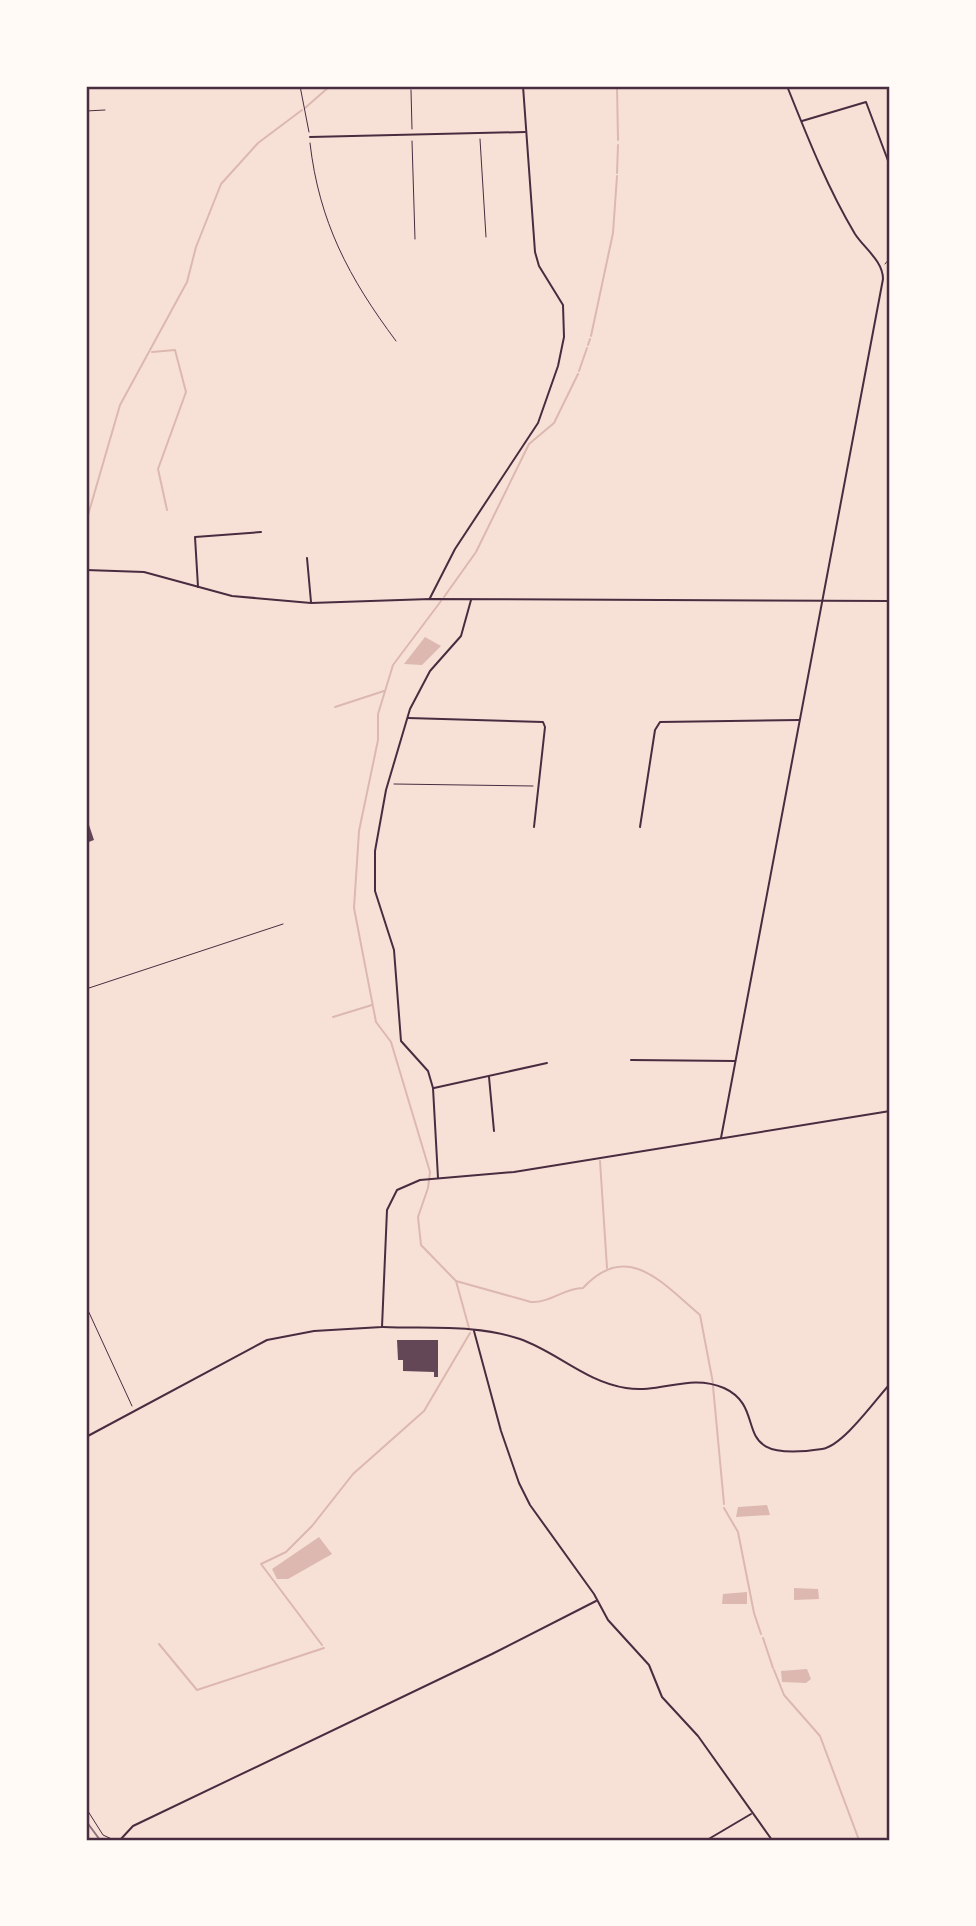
<svg xmlns="http://www.w3.org/2000/svg" width="976" height="1926" viewBox="0 0 976 1926" font-family="'Archivo Narrow',sans-serif">
<style>
.water{fill:#dcb8b0}
.lines{fill:none;stroke-linecap:round;stroke-linejoin:round}
.stream{stroke:#dcb8b0;stroke-width:2}
.building{fill:#644757}
.path{stroke:#4a2c40;stroke-width:1}
.minor{stroke:#4a2c40;stroke-width:2}
.tertiary{stroke:#4a2c40;stroke-width:2}
.rail{stroke:#8f747c;stroke-width:2}
.neatline{fill:none;stroke:#4a2c40;stroke-width:2.5}
</style>
<rect width="100%" height="100%" fill="#f7e1d7"/>
<g class="water">
<polygon points="425,637 441,646 422,665 404,664"/>
<polygon points="767,1505 770,1515 736,1517 738,1507"/>
<polygon points="319,1537 332,1554 288,1579 277,1579 272,1569"/>
<polygon points="794,1588 818,1589 819,1599 794,1600"/>
<polygon points="747,1592 747,1604 722,1604 723,1594"/>
<polygon points="807,1669 811,1679 806,1683 782,1682 781,1671"/>
</g>
<g class="lines">
<g class="stream">
<polyline points="617,86 618,140"/>
<polyline points="305,108 330,86"/>
<polyline points="617,173 618,145"/>
<polyline points="591,336 613,233 617,176"/>
<polyline points="588,345 590,339"/>
<polyline points="152,352 175,350 186,392 158,469 167,510"/>
<polyline points="579,371 587,348"/>
<polyline points="86,522 120,405 187,282 196,247 221,184 258,143 302,110"/>
<polyline points="444,597 476,552 529,444 554,423 578,374"/>
<path d="M 441,601 L 393,665 L 378,714 L 378,740 L 359,831 L 354,908 L 376,1022 L 391,1042 L 430,1172 L 428,1188 L 418,1217 L 421,1245 L 456,1281 L 531,1302 C 550,1303 564,1288 583,1288 C 628,1239 664,1285 700,1315 L 713,1383"/>
<polyline points="335,707 384,691"/>
<polyline points="333,1017 372,1005"/>
<polyline points="600,1161 607,1268"/>
<polyline points="456,1281 469,1328"/>
<polyline points="713,1386 724,1504"/>
<polyline points="724,1508 738,1532 754,1613 761,1634"/>
<polyline points="763,1638 773,1668"/>
<polyline points="159,1644 197,1690 324,1648"/>
<polyline points="322,1645 261,1564 286,1552 312,1526 353,1474 424,1411 470,1333"/>
<polyline points="774,1670 784,1695 820,1736 859,1840"/>
</g>
</g>
<g class="building">
<polygon points="89,825 94,840 86,843 86,826"/>
<polygon points="397,1340 438,1340 438,1377 434,1377 434,1372 403,1371 403,1360 398,1360"/>
</g>
<g class="lines">
<g class="path">
<polyline points="300,86 309,132"/>
<polyline points="411,90 412,129"/>
<polyline points="86,111 105,110"/>
<polyline points="480,139 486,237"/>
<polyline points="412,141 415,239"/>
<path d="M 310,143 C 319,222 349,278 396,341"/>
<polyline points="885,264 890,258"/>
<polyline points="394,784 533,786"/>
<polyline points="86,989 283,924"/>
<polyline points="86,1306 132,1406"/>
<polyline points="86,1808 103,1835 114,1840"/>
</g>
<g class="minor">
<polyline points="802,121 866,102 890,166"/>
<polyline points="310,137 525,132"/>
<polyline points="307,558 311,602"/>
<polyline points="86,570 144,572 232,596 311,603 430,599 890,601"/>
<polyline points="198,587 195,537 261,532"/>
<polyline points="430,598 455,549 538,423 558,366 564,337 563,305 539,266 535,252 523,86"/>
<polyline points="408,718 543,722 545,727 534,827"/>
<polyline points="640,827 655,730 660,722 799,720"/>
<polyline points="631,1060 735,1061"/>
<polyline points="489,1077 494,1131"/>
<polyline points="434,1088 547,1063"/>
<path d="M 721,1138 L 883,279 C 883,261 864,248 855,234 C 827,187 807,136 787,86"/>
<polyline points="438,1178 433,1088 428,1071 401,1041 394,950 375,891 375,851 386,790 410,709 430,671 461,636 471,600"/>
<path d="M 383,1327 C 429,1329 476,1324 520,1339 C 557,1352 586,1382 626,1388 C 660,1394 689,1373 724,1388 C 772,1410 723,1464 822,1449 C 843,1446 875,1400 890,1384"/>
<polyline points="474,1331 501,1431 519,1483 530,1505 594,1594 608,1620 649,1665 662,1697 698,1736 772,1840"/>
<polyline points="120,1840 133,1826 492,1654 596,1601"/>
<polyline points="707,1840 751,1814"/>
</g>
<polyline class="tertiary" points="86,1437 267,1340 314,1331 382,1327 387,1210 397,1190 420,1180 514,1172 890,1111"/>
<polyline class="rail" points="86,1821 100,1840"/>
</g>
<rect width="976" height="1926" fill="none" stroke="#fffaf5" stroke-width="175"/>
<rect x="88" y="88" width="800" height="1751" class="neatline"/>
</svg>
